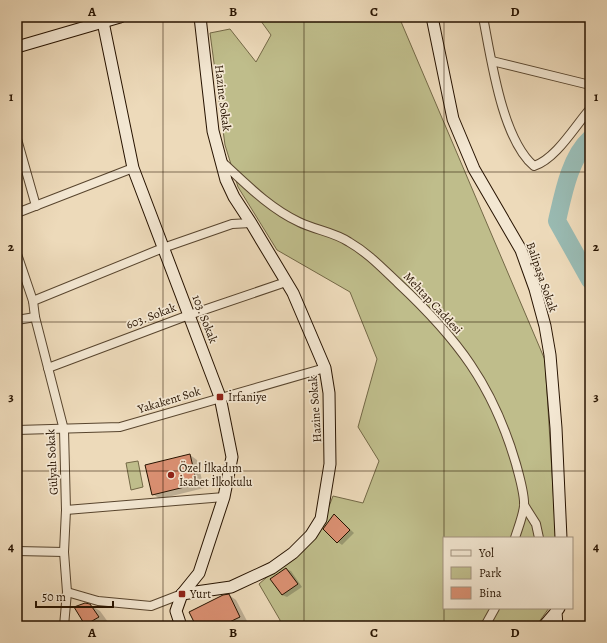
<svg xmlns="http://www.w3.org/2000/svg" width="607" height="643" viewBox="0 0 607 643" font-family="Alegreya,serif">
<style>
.green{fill:#bfbd8b;stroke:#736846}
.shadow{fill:#0003}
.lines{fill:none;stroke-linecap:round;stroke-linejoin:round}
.river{stroke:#99bab2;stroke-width:18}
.building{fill:#d98f71;stroke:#271300}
.street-casing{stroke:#58452e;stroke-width:10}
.secondary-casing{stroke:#271300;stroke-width:13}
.street{stroke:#f3e7d2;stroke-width:8}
.secondary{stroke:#f3e7d2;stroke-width:11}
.grid{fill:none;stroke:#271300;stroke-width:1;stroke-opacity:0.55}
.poi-dot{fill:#8f2418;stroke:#f3e7d2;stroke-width:1.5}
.labels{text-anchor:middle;stroke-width:3.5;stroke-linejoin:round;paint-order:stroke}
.street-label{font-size:12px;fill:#271300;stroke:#f3e7d2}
.poi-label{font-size:12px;fill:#271300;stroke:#f3e7d2;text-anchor:start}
.neatline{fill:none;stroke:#271300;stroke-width:1.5}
.grid-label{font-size:13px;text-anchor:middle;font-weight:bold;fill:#271300}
</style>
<rect width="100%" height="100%" fill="#eddaba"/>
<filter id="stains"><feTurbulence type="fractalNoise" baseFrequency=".005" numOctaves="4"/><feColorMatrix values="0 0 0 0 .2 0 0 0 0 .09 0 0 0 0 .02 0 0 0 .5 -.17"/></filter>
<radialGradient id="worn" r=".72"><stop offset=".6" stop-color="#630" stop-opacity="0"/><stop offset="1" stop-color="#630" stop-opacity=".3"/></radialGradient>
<g class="green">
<polygon points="258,17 399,17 545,360 556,538 444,538 444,608 549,608 536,626 280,626 280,620 259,584 319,532 333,496 363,503 379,461 358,427 377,359 350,292 277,250 238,187 225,145 210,33 230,29 256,62 271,35"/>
<polygon points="138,461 143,487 131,490 126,463"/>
</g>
<g class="shadow">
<polygon points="190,455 197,460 204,488 160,499 153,494"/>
<polygon points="335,515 354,533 342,545 338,542"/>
<polygon points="286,569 291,571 302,587 287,597 282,595"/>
<polygon points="229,595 236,600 247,621 236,626 197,626"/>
<polygon points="90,605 100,611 108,622 101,626 89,626 86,624"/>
</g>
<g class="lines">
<path class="river" d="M 590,139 C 570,157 563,195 557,221 L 590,280"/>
</g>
<g class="building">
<polygon points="190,454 197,484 152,495 145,465"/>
<polygon points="334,514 350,530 337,543 323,529"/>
<polygon points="286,568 298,584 282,595 270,579"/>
<polygon points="229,594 240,617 221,626 196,626 189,612 223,595"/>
<polygon points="85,603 90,604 99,617 85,625 74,607"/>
</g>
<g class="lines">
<defs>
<g id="street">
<path d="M 483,17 C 491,58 502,139 534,166 C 556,159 575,126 590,109"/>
<polyline points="492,61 590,85"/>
<polyline points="17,139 36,206"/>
<path d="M 221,161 C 245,183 269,208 299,222 C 315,230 334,232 349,242 C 368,253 382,268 398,283 C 457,338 493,385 516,464 C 519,475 525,495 524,506 C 523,516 518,528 515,538"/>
<polyline points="17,213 133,168"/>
<polyline points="17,254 33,301 35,317 64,430 66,510 64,552 67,592 64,626"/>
<polyline points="33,301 163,248 232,224 251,223"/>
<polyline points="17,320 35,317"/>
<polyline points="48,368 189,315 286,282"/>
<polyline points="17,430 120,427 325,368"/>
<polyline points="524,505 536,524 539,538"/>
<polyline points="66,510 224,497"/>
<polyline points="17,551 64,552"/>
<polyline points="67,592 98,601 151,606 182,594"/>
<polyline points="485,626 495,608"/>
</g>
<g id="secondary">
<polyline points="102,17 133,168 220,397 232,457 224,497 199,573 182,594 176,611 181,626"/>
<polyline points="432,17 453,119 474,169 521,250 535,289 545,326 550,355 556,428 561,538"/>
<polyline points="17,47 120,17"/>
<polyline points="182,594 231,587 272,568 293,553 311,535 321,519 330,464 329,393 325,368 293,293 251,223 234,197 226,180 213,131 200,17"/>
<polyline points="544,626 556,612"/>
<polyline points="557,626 556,612 559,608"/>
</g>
</defs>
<use href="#street" class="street-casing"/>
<use href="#secondary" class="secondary-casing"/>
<use href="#street" class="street"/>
<use href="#secondary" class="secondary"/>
</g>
<path class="grid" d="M 163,17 L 163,626M 304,17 L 304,626M 444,17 L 444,538M 17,172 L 590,172M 17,322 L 590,322M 17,471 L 590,471M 444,608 L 444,626"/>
<g class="poi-dot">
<rect x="216" y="393" width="8" height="8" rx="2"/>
<circle cx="171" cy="475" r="4"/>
<rect x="178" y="590" width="8" height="8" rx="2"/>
</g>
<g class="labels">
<g class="street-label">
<text transform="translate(223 98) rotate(83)" y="4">Hazine Sokak</text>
<text transform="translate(542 277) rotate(71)" y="4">Balipaşa Sokak</text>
<text transform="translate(433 303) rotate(47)" y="4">Mehtap Caddesi</text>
<text transform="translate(151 316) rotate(-21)" y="4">603. Sokak</text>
<text transform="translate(205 319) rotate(69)" y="4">103. Sokak</text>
<text transform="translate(169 400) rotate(-17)" y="4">Yakakent Sok</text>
<text transform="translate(315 409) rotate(-94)" y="4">Hazine Sokak</text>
<text transform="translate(52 462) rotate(-93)" y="4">Gülyalı Sokak</text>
</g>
<g class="poi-label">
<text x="228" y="401">İrfaniye</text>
<text x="179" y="472">Özel İlkadım<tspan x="179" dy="14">İsabet İlkokulu</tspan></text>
<text x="190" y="598">Yurt</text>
</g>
</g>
<rect width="607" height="643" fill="none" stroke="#eddaba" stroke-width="44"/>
<rect x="443" y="537" width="130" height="72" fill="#f3e7d2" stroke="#a1927e"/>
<rect x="451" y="550" width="20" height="6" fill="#f3e7d2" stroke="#a1927e"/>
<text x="479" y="557" font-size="12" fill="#271300">Yol</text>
<rect x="451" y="567" width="20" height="12" fill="#bfbd8b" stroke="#a1927e"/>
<text x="479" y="577" font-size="12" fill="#271300">Park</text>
<rect x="451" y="587" width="20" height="12" fill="#d98f71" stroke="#a1927e"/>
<text x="479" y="597" font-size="12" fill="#271300">Bina</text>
<path d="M36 601v6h77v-6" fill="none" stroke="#271300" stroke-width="2"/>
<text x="42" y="601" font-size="12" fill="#271300" stroke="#f3e7d2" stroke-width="3" paint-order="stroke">50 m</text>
<rect x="22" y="22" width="563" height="599" class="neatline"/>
<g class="grid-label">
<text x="92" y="16">A</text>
<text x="233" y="16">B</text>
<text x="374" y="16">C</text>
<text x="515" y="16">D</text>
<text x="11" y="101">1</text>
<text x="596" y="101">1</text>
<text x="11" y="251">2</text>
<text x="596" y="251">2</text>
<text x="11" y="401">3</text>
<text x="596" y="401">3</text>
<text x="11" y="551">4</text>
<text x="596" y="551">4</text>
<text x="92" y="637">A</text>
<text x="233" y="637">B</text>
<text x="374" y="637">C</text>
<text x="515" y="637">D</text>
</g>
<rect width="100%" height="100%" filter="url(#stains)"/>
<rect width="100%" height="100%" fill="url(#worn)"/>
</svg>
